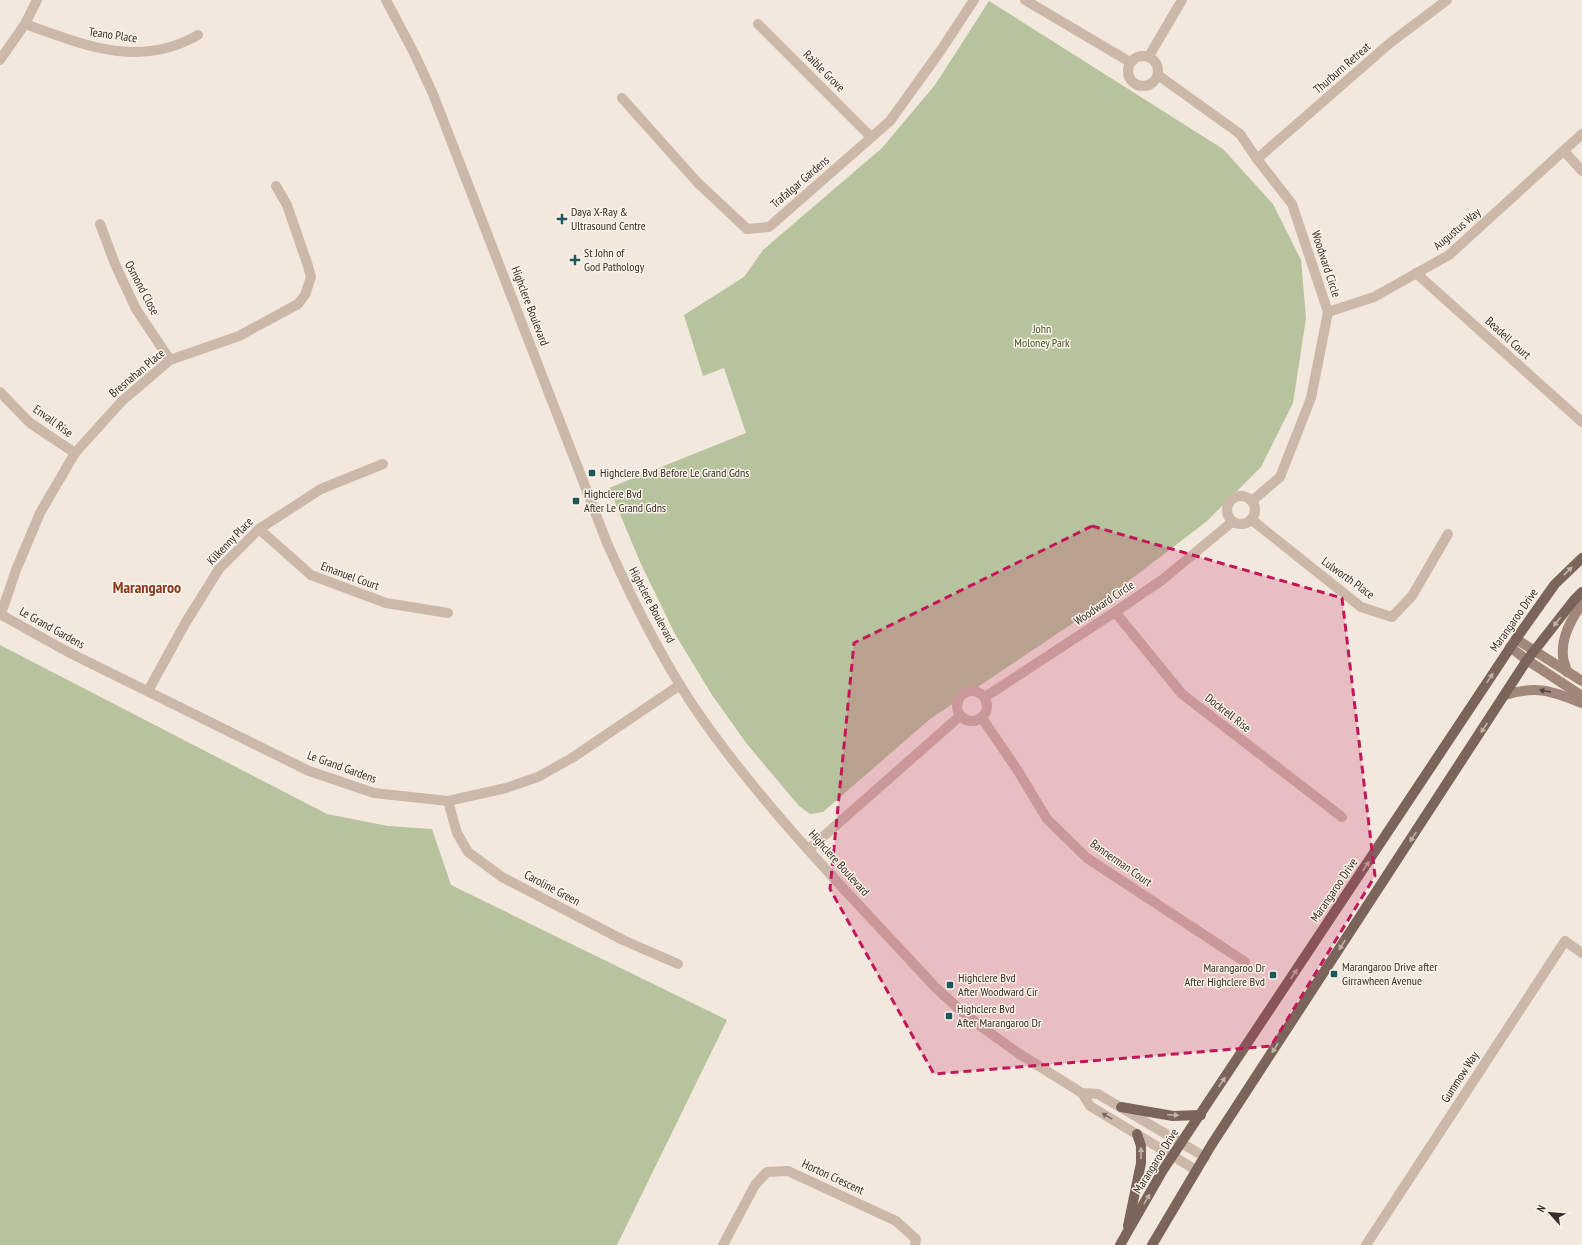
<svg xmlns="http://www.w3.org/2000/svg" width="1582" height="1245" viewBox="0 0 1582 1245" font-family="'PT Sans Narrow',sans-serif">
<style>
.green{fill:#b6c39c}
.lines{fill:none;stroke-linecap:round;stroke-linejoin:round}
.minor{stroke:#ccb8a8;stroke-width:10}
.tertiary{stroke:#ccb8a8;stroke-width:10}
.secondary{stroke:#a08779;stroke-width:10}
.primary{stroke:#7b6459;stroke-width:10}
.oneway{fill:#c1b3a8}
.oneway2{fill:#52443c}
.oneway3{fill:#7b6c62}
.marked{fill:#c2185b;fill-opacity:0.2;stroke:#c2185b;stroke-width:3;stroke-dasharray:8 5;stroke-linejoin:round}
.poi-dot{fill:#1c585c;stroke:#faf3e9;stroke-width:1.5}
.labels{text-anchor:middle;stroke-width:3;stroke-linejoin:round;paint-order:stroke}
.street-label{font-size:12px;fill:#382d28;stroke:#faf3e9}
.poi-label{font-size:12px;fill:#382d28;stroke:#faf3e9;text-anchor:start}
.park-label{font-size:12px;fill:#47582b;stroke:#faf3e9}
.district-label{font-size:16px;font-weight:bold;fill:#8b381e;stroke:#faf3e9}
</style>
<rect width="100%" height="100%" fill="#f3e8dd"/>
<g class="green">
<polygon points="989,1 1223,149 1273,204 1301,260 1306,318 1293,403 1261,467 1206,522 1076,621 930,719 823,812 810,814 799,806 747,744 712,695 675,634 641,564 609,488 746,433 724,368 703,376 684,315 744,277 763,250 882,148 935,85"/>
<polygon points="0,645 327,814 388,826 432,829 451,885 727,1020 617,1245 0,1245"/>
</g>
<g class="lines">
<g class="minor">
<polyline points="1025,0 1130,62"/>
<path d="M 25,24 C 84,45 139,69 198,35"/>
<polyline points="758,24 871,137"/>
<circle cx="1143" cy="71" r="15"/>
<polyline points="1149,56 1182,0"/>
<polyline points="0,60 25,24 37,0"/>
<polyline points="1158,75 1240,134 1257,159 1292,204 1328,312 1311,398 1280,477 1252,501"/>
<polyline points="622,98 697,182 747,229 769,227 890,121 941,50 974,0"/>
<polyline points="1564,151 1582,171"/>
<polyline points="1257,159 1390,43 1447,0"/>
<polyline points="100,224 115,264 136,309 170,360"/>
<polyline points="1416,273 1582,422"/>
<polyline points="1328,312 1374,297 1449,255 1582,134"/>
<polyline points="0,392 30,423 75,453"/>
<circle cx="1241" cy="510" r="14"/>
<polyline points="1252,520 1361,607 1392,617 1412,596 1448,534"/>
<polyline points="259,529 311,575 386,603 448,613"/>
<polyline points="1115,612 1182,694 1342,817"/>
<polyline points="0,614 68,652 309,771 374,793 448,801 506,788 538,777 572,758 680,685"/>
<polyline points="1,614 16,570 40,513 75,453 122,401 170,360 239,336 298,304 305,295 311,277 308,266 287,205 276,186"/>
<circle cx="972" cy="706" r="15"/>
<polyline points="148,691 186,622 219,569 259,529 321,489 383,464"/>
<polyline points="985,697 1115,612 1162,580 1232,522"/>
<polyline points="982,718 1018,771 1047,819 1087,858 1245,962"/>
<polyline points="448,801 457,833 468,852 502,877 623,940 678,964"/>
<polyline points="809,849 960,716"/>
<polyline points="723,1245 755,1185 767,1172 788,1171 896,1221 916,1239 915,1245"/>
<polyline points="1366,1245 1565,941 1582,953"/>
</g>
<g class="tertiary">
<path d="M 386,0 L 415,55 L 433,94 L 607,543 C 634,604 664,665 703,720 C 771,816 855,900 935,987 L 959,1009 L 983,1028 L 1018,1053 L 1082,1093 L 1090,1106 L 1196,1170"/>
<polyline points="1082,1093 1098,1094 1205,1157"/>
</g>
<g class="secondary">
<polyline points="1516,639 1582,681"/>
<polyline points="1510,647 1527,660 1582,696"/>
<path d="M 1567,672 C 1566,667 1563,661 1563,656 C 1561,638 1572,618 1582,604"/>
<path d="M 1505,695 C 1536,685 1552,691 1582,703"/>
</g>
<g class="primary">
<polyline points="1121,1107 1173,1116 1201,1115"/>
<polyline points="1128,1226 1141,1163 1141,1146 1137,1134"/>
<polyline points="1120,1245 1163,1170 1516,639 1555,584 1582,558"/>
<polyline points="1152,1245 1212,1144 1527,660 1574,600 1582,592"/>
</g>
</g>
<defs><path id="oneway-solid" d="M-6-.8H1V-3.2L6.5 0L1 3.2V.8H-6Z"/></defs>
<g class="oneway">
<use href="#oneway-solid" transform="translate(1568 571) rotate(-44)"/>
<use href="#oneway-solid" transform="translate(1557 622) rotate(128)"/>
<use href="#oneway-solid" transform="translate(1490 678) rotate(-57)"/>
<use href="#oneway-solid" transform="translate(1484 728) rotate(123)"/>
<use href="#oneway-solid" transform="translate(1413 837) rotate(123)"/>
<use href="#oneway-solid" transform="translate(1366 866) rotate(-56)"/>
<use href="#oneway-solid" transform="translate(1342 945) rotate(123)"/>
<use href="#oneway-solid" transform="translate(1294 974) rotate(-56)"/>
<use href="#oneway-solid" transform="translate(1275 1048) rotate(123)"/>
<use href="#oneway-solid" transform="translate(1222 1082) rotate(-56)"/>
<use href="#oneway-solid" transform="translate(1173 1115) rotate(3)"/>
<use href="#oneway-solid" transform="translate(1141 1153) rotate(-90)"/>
<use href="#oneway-solid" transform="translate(1147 1199) rotate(-59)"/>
</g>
<use class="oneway2" href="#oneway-solid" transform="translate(1545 691) rotate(-170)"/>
<use class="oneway3" href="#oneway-solid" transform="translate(1107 1116) rotate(-149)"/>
<path class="marked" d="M 1092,526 L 1342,598 L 1375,876 L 1271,1046 L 934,1074 L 830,889 L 854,643 Z"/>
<g class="poi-dot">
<path d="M560 213h4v4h4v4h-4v4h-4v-4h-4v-4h4z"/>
<path d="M573 254h4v4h4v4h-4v4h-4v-4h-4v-4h4z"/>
<rect x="588" y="469" width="8" height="8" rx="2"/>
<rect x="572" y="497" width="8" height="8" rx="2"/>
<rect x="1330" y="970" width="8" height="8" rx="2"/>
<rect x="1269" y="971" width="8" height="8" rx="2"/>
<rect x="946" y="981" width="8" height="8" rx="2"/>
<rect x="945" y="1012" width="8" height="8" rx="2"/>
</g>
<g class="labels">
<g class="street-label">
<text transform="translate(113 35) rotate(8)" y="4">Teano Place</text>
<text transform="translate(1342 68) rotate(-41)" y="4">Thurburn Retreat</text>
<text transform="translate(824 71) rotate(45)" y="4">Raible Grove</text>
<text transform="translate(800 182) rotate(-41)" y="4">Trafalgar Gardens</text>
<text transform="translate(1457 229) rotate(-40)" y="4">Augustus Way</text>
<text transform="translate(1326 264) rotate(72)" y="4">Woodward Circle</text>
<text transform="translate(142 288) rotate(62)" y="4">Osmond Close</text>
<text transform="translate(530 306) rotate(69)" y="4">Highclere Boulevard</text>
<text transform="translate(1508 338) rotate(42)" y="4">Beadell Court</text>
<text transform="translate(137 373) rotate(-40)" y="4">Bresnahan Place</text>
<text transform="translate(53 421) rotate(36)" y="4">Envall Rise</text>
<text transform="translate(230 541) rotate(-46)" y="4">Kilkenny Place</text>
<text transform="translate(350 576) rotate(20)" y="4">Emanuel Court</text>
<text transform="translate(1348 578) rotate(36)" y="4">Lulworth Place</text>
<text transform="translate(1104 603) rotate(-34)" y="4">Woodward Circle</text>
<text transform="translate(652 605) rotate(62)" y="4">Highclere Boulevard</text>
<text transform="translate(1514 620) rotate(-55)" y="4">Marangaroo Drive</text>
<text transform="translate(52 628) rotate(29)" y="4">Le Grand Gardens</text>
<text transform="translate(1228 713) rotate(38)" y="4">Dockrell Rise</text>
<text transform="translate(342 767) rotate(20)" y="4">Le Grand Gardens</text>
<text transform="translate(839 863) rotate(48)" y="4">Highclere Boulevard</text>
<text transform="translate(1121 863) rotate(35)" y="4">Bannerman Court</text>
<text transform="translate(552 888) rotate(28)" y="4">Caroline Green</text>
<text transform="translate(1334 890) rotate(-56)" y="4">Marangaroo Drive</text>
<text transform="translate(1460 1077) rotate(-57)" y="4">Gummow Way</text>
<text transform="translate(1156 1161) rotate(-58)" y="4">Marangaroo Drive</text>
<text transform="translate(833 1177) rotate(25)" y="4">Horton Crescent</text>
</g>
<g class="poi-label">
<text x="571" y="216">Daya X-Ray &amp;<tspan x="571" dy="14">Ultrasound Centre</tspan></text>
<text x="584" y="257">St John of<tspan x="584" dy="14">God Pathology</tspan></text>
<text x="600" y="477">Highclere Bvd Before Le Grand Gdns</text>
<text x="584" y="498">Highclere Bvd<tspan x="584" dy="14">After Le Grand Gdns</tspan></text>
<text x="1342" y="971">Marangaroo Drive after<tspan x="1342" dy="14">Girrawheen Avenue</tspan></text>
<text x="1265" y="972" text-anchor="end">Marangaroo Dr<tspan x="1265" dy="14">After Highclere Bvd</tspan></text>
<text x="958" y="982">Highclere Bvd<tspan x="958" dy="14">After Woodward Cir</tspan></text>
<text x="957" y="1013">Highclere Bvd<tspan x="957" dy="14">After Marangaroo Dr</tspan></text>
</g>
<g class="park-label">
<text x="1042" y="333">John<tspan x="1042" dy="14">Moloney Park</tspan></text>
</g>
<g class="district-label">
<text x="147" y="593">Marangaroo</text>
</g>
</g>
<g transform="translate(1550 1213) rotate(297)" stroke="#faf3e9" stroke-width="3" paint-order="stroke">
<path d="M0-3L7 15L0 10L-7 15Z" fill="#382d28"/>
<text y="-6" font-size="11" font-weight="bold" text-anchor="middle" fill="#382d28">N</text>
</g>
</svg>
